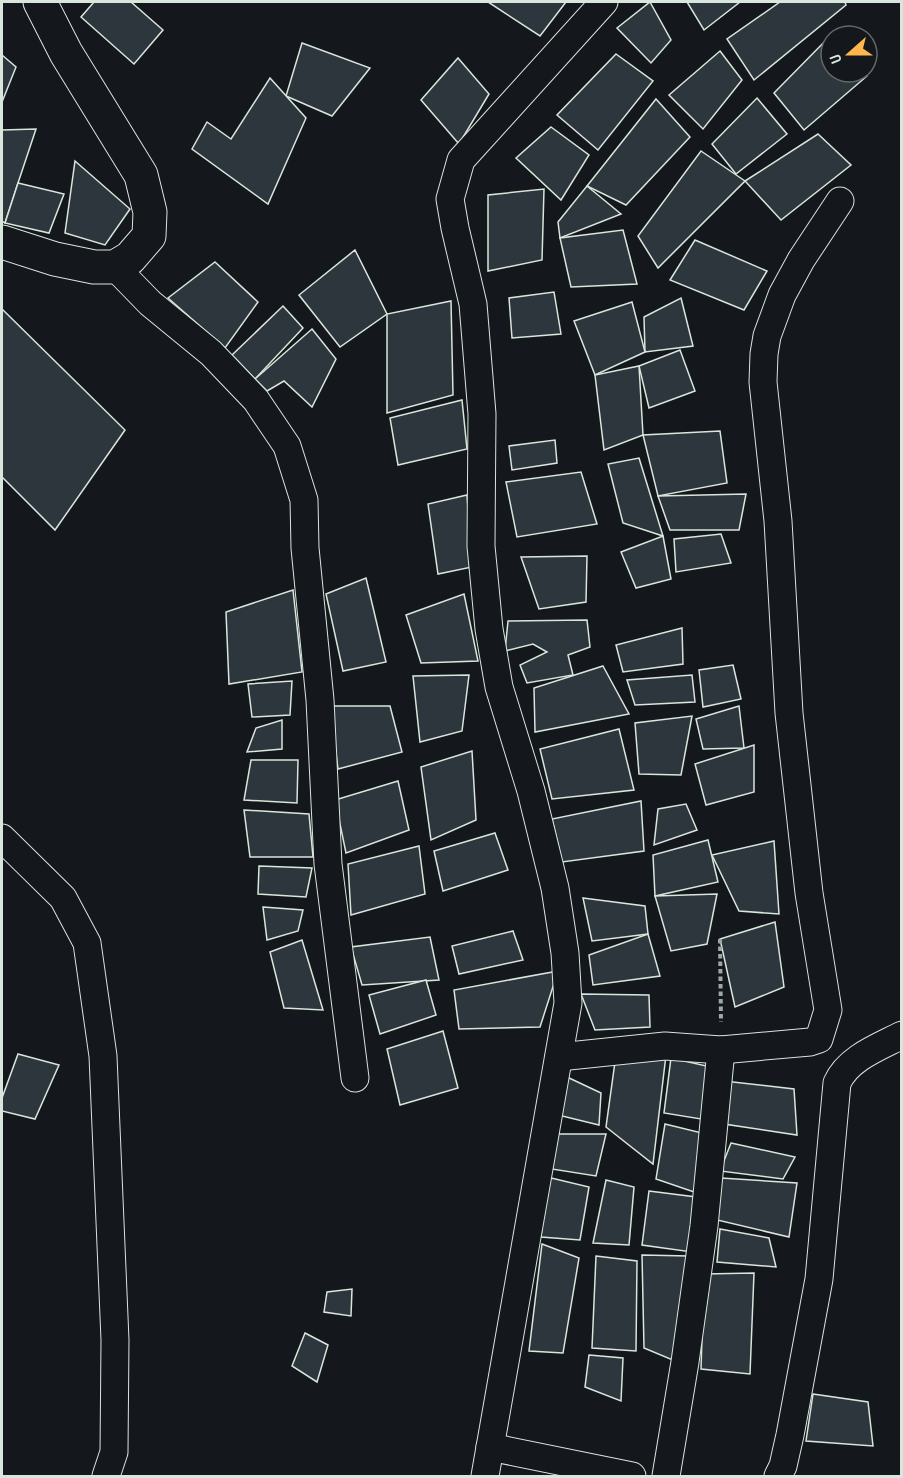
<svg xmlns="http://www.w3.org/2000/svg" width="903" height="1478" viewBox="0 0 903 1478" font-family="'Sofia Sans Condensed',sans-serif">
<style>
.building{fill:#2c363c;stroke:#d8e6dc;stroke-width:1.5}
.lines{fill:none;stroke-linecap:round;stroke-linejoin:round}
.minor-casing{stroke:#d8e6dc;stroke-width:29}
.tertiary-casing{stroke:#d8e6dc;stroke-width:35}
.path{stroke:#9da8a2;stroke-width:4;stroke-dasharray:4.5 3;stroke-linecap:butt}
.minor{stroke:#14181c;stroke-width:27}
.tertiary{stroke:#14181c;stroke-width:33}
</style>
<rect width="100%" height="100%" fill="#14181c"/>
<g class="building">
<polygon points="94,2 131,2 163,30 134,64 81,17"/>
<polygon points="488,2 566,2 540,36"/>
<polygon points="650,2 671,40 651,63 617,28"/>
<polygon points="687,2 740,2 704,30"/>
<polygon points="780,2 845,2 846,5 754,80 727,39"/>
<polygon points="837,29 841,36 831,36 831,72 864,72 867,76 804,130 774,93"/>
<polygon points="302,43 370,68 332,116 286,96"/>
<polygon points="720,51 742,80 703,129 669,95"/>
<polygon points="616,54 653,81 598,150 557,115"/>
<polygon points="2,55 16,67 2,102"/>
<polygon points="458,58 489,94 459,144 421,100"/>
<polygon points="270,78 306,118 268,204 192,149 207,122 231,139"/>
<polygon points="757,98 787,134 736,174 712,144"/>
<polygon points="656,99 690,137 626,205 587,186"/>
<polygon points="551,127 589,155 561,200 516,158"/>
<polygon points="36,129 18,183 5,223 2,221 2,130"/>
<polygon points="818,134 851,165 781,220 745,181"/>
<polygon points="701,151 745,181 658,268 638,236"/>
<polygon points="75,161 130,209 105,245 65,233"/>
<polygon points="18,183 64,194 49,233 5,223"/>
<polygon points="587,186 621,214 560,238 558,222"/>
<polygon points="544,189 542,260 488,271 488,195"/>
<polygon points="623,230 637,284 571,287 560,238"/>
<polygon points="695,240 767,271 744,310 670,280"/>
<polygon points="355,250 387,314 340,347 299,295"/>
<polygon points="215,262 258,302 225,348 168,298"/>
<polygon points="554,292 561,334 512,338 509,298"/>
<polygon points="681,298 693,346 645,352 644,317"/>
<polygon points="451,301 453,395 387,413 387,314"/>
<polygon points="632,302 645,352 595,375 574,321"/>
<polygon points="283,306 303,328 255,379 232,355"/>
<polygon points="2,309 125,430 55,530 2,477"/>
<polygon points="312,329 336,359 312,407 284,381 267,391 255,379"/>
<polygon points="680,350 695,391 649,408 639,366"/>
<polygon points="639,366 643,435 604,450 595,375"/>
<polygon points="462,400 467,449 398,465 390,418"/>
<polygon points="720,431 727,483 658,496 643,435"/>
<polygon points="555,440 557,463 512,470 509,446"/>
<polygon points="639,458 663,536 623,523 608,464"/>
<polygon points="581,472 597,524 517,537 506,482"/>
<polygon points="746,494 739,530 670,530 658,496"/>
<polygon points="467,495 472,567 438,574 428,504"/>
<polygon points="721,534 731,563 676,572 674,539"/>
<polygon points="663,536 671,579 636,588 621,552"/>
<polygon points="587,556 586,602 539,609 521,557"/>
<polygon points="366,578 386,662 343,671 326,594"/>
<polygon points="293,590 302,672 229,684 226,612"/>
<polygon points="464,594 478,661 421,663 406,615"/>
<polygon points="587,620 590,647 568,655 573,675 527,683 520,665 547,652 533,644 505,651 508,621"/>
<polygon points="682,628 683,664 623,672 616,645"/>
<polygon points="733,665 741,699 703,707 699,670"/>
<polygon points="603,666 629,714 535,732 534,688"/>
<polygon points="469,675 462,731 420,742 413,676"/>
<polygon points="692,675 695,702 635,705 627,680"/>
<polygon points="292,681 290,715 252,717 248,684"/>
<polygon points="330,706 390,706 402,752 338,769"/>
<polygon points="739,706 744,748 703,749 696,719"/>
<polygon points="692,716 681,775 639,774 635,723"/>
<polygon points="282,720 282,749 247,752 256,728"/>
<polygon points="619,729 634,790 552,799 540,749"/>
<polygon points="754,745 754,792 706,805 695,764"/>
<polygon points="472,751 476,820 431,840 421,767"/>
<polygon points="251,760 298,760 297,803 244,800"/>
<polygon points="398,781 409,830 346,853 335,800"/>
<polygon points="641,801 644,851 562,862 552,819"/>
<polygon points="686,804 697,830 654,845 658,809"/>
<polygon points="244,810 309,814 313,857 250,857"/>
<polygon points="495,833 508,870 443,891 434,851"/>
<polygon points="708,840 718,882 655,896 653,855"/>
<polygon points="774,841 779,914 739,911 712,855"/>
<polygon points="419,846 425,894 351,915 348,864"/>
<polygon points="259,866 312,868 306,897 258,894"/>
<polygon points="717,894 707,944 671,951 655,896"/>
<polygon points="583,898 645,906 648,934 592,941"/>
<polygon points="263,907 303,910 298,931 267,940"/>
<polygon points="775,922 784,987 735,1007 720,939"/>
<polygon points="513,931 523,960 459,974 452,946"/>
<polygon points="648,934 660,976 593,985 589,955"/>
<polygon points="430,937 439,980 362,985 351,947"/>
<polygon points="302,940 323,1010 284,1008 270,952"/>
<polygon points="558,971 540,1027 459,1029 454,990"/>
<polygon points="426,980 436,1015 380,1034 369,995"/>
<polygon points="581,994 649,995 650,1027 595,1030"/>
<polygon points="443,1031 458,1088 400,1105 387,1049"/>
<polygon points="18,1054 59,1065 35,1119 2,1111 2,1098"/>
<polygon points="666,1055 653,1164 606,1127 615,1062"/>
<polygon points="671,1058 711,1067 707,1120 664,1113"/>
<polygon points="567,1077 601,1093 599,1125 558,1115"/>
<polygon points="724,1081 794,1089 797,1135 724,1124"/>
<polygon points="665,1124 702,1133 697,1193 656,1179"/>
<polygon points="550,1134 606,1134 596,1176 539,1167"/>
<polygon points="731,1143 795,1157 783,1179 720,1171"/>
<polygon points="547,1177 589,1187 580,1240 541,1237"/>
<polygon points="721,1178 797,1183 789,1237 713,1219"/>
<polygon points="606,1180 634,1187 629,1245 593,1243"/>
<polygon points="649,1191 696,1197 692,1252 642,1245"/>
<polygon points="720,1229 769,1238 776,1267 717,1262"/>
<polygon points="542,1244 579,1258 563,1353 529,1351"/>
<polygon points="642,1255 689,1256 675,1361 644,1348"/>
<polygon points="596,1256 637,1261 636,1351 592,1348"/>
<polygon points="754,1273 750,1374 701,1369 704,1274"/>
<polygon points="352,1289 351,1316 324,1312 327,1292"/>
<polygon points="305,1333 328,1345 317,1382 292,1366"/>
<polygon points="589,1355 623,1358 621,1401 585,1387"/>
<polygon points="813,1394 868,1402 873,1446 806,1441"/>
</g>
<g class="lines">
<defs>
<g id="minor">
<polyline points="115,267 150,303 211,353 256,400 287,446 304,500 305,548 320,700 328,864 355,1078"/>
<polyline points="2,838 63,898 87,943 103,1056 115,1340 114,1452 106,1476"/>
<polyline points="559,1057 665,1046 721,1050 810,1042 819,1039 828,1010 809,893 789,713 778,521 763,382 764,354 767,336 782,295 801,260 840,201"/>
<polyline points="490,1447 632,1476"/>
<polyline points="485,1476 568,1003 565,953 555,888 531,791 499,687 489,629 481,546 482,414 473,304 455,228 450,199 461,160 604,2"/>
<polyline points="666,1476 685,1362 704,1226 721,1050"/>
<path d="M 778,1476 L 783,1466 L 790,1435 L 819,1279 L 837,1083 C 848,1058 879,1047 902,1035"/>
</g>
<polyline id="tertiary" points="2,242 55,259 94,267 115,267 130,258 149,236 150,212 141,175 66,53 40,2"/>
</defs>
<use href="#minor" class="minor-casing"/>
<use href="#tertiary" class="tertiary-casing"/>
<polyline class="path" points="720,939 721,1022"/>
<use href="#minor" class="minor"/>
<use href="#tertiary" class="tertiary"/>
</g>
<rect width="903" height="1478" fill="none" stroke="#d8e6dc" stroke-width="6"/>
<g transform="translate(849 54) rotate(249)"><circle r="28" fill="#14181c" stroke="#626a69" stroke-width="1.5"/>
<path d="M0-4.5L10 22L0 15L-10 22Z" fill="#ffb74d"/>
<text y="-9" font-size="16" font-weight="bold" text-anchor="middle" fill="#d8e6dc">U</text>
</g>
</svg>
